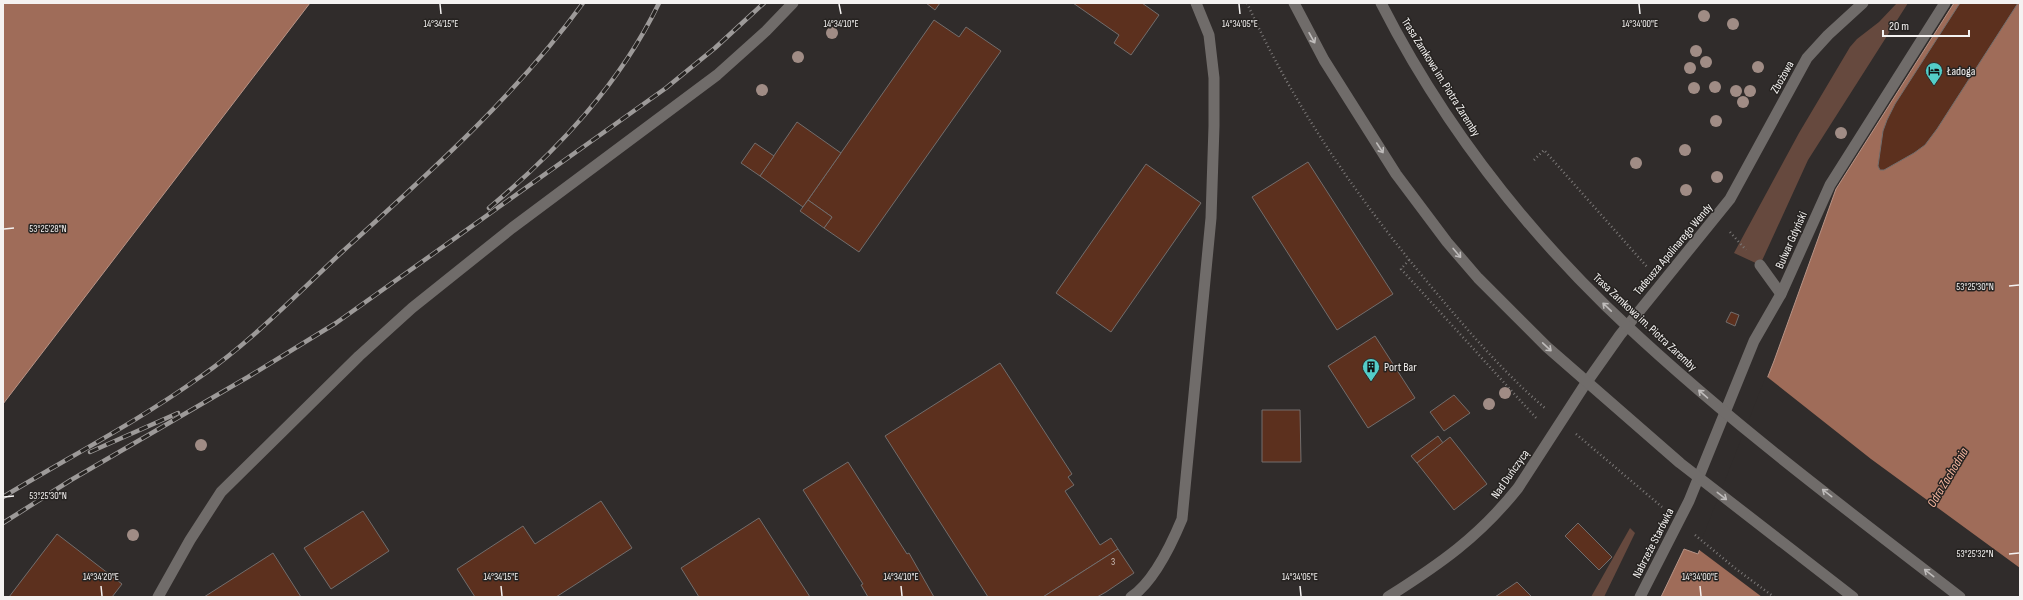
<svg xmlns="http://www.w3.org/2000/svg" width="2023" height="600" viewBox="0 0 2023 600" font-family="'Sofia Sans Condensed',sans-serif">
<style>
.green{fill:#66493e}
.water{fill:#9f6c59;stroke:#b89487}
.pier{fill:#302c2b}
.building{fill:#5c301e;stroke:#726d6c}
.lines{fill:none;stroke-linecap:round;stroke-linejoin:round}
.path{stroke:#7c7978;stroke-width:2.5;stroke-dasharray:1 3;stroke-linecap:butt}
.service{stroke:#706c6a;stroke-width:11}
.pedestrian{stroke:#706c6a;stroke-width:11}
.minor{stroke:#706c6a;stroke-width:11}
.secondary{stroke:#706c6a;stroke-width:11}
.rail-casing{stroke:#9d9a99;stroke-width:4.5}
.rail{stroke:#262321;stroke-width:3;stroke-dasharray:9;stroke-linecap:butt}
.tree{fill:#a08c85}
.oneway{stroke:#bfbcbb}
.ticks{fill:none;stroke:#f4f2f1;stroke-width:1.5}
.labels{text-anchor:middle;stroke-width:3;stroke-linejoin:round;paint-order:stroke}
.number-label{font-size:10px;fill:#cec2bc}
.poi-label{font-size:12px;fill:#f4f2f1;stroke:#262321;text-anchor:start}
.street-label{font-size:12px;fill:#f4f2f1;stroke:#262321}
.water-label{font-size:13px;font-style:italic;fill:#f8b8a1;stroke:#262321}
.ticks-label{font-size:10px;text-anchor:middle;fill:#f4f2f1;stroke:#262321;stroke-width:3;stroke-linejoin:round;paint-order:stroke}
</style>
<rect width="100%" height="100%" fill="#302c2b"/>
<g class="green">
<polygon points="1897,3 1908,3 1808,160 1760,265 1734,253 1799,133 1850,47 1857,39 1879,22"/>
<polygon points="1630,528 1635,533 1604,597 1591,597"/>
</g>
<g class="water">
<polygon points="3,3 310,3 3,404"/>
<polygon points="1954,3 2020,3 2020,597 1661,597 1684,549 1698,554 1774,361 1836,189"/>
</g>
<polygon class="pier" points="1766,376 1871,459 2020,568 2020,597 1762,597 1698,549"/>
<g class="building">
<polygon points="926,3 940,3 935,10"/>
<polygon points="1073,3 1142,3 1159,15 1131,55 1114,43 1119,35"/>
<polygon points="1960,3 2018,3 1937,129 1925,145 1914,153 1884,170 1880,170 1878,166 1883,131 1887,120 1895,104"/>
<polygon points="934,20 959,37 966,27 1001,51 859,252 824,228 832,217 808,200"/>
<polygon points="797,122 841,153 803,207 760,176"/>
<polygon points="755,143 774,156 760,176 741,163"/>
<polygon points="1308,162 1393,294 1337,330 1252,197"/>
<polygon points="1146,164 1201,203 1111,332 1056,293"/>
<polygon points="808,200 832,217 824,228 800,211"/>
<polygon points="1731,312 1739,315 1735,326 1726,322"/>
<polygon points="1375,336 1415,398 1368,428 1328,366"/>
<polygon points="1000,363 1072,474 1068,477 1074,485 1065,491 1100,545 1111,538 1118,549 1043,597 988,597 885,436"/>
<polygon points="1454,395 1470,413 1444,431 1430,412"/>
<polygon points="1262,410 1300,410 1301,462 1262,462"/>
<polygon points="1438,436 1443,443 1417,463 1411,456"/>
<polygon points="1450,437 1487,484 1454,510 1417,463"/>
<polygon points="848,462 907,554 909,553 934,597 868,597 861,585 863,584 803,490"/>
<polygon points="601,501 632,548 556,597 475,597 457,569 523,526 535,544"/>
<polygon points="363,511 389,551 331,589 304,548"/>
<polygon points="759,518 810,597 699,597 681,568"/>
<polygon points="1578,523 1612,557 1599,570 1565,536"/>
<polygon points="57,534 122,584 112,597 9,597"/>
<polygon points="1118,549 1134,573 1106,592 1097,597 1043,597"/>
<polygon points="273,553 301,597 204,597"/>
<polygon points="1517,582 1532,597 1495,597"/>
</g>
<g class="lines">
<g class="path">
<path d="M 1247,3 C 1294,107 1361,203 1434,290 C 1469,332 1505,374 1546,409"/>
<polyline points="1534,160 1544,150 1648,268"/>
<polyline points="1730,232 1746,250"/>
<polyline points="1409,260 1401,269 1538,420"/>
<polyline points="1576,434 1662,507"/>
<polyline points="1695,535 1736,569 1774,597"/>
</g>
<g class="service">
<polyline points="158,597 190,540 221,492 359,356 412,308 512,228 717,75 766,31 793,3"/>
<path d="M 1131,597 C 1154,582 1172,543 1182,519 L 1211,218 L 1214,126 L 1214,78 L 1209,35 L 1196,3"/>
</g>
<g class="pedestrian">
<polyline points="1760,265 1781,294"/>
<polyline points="1640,597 1689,501 1754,341 1781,294 1830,185 1945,3"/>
</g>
<path class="minor" d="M 1388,597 C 1440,564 1479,537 1518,488 L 1584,386 L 1620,335 L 1730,199 L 1807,58 L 1828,35 L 1863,3"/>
<g class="secondary">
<polyline points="1294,3 1324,60 1396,174 1447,242 1478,278 1547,347 1680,463 1853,597"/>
<path d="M 1381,3 C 1438,115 1516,218 1606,306 C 1716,412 1839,504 1960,597"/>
</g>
<defs>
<g id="rail">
<path d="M 489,208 C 558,150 620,84 659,3"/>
<polyline points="90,452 178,413"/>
<path d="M 3,497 C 69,457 137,422 200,377 C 252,341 296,295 342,252 C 428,174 514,98 583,3"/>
<polyline points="3,523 71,480 248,377 336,323 666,88 715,48 764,3"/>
</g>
</defs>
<use href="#rail" class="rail-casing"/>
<use href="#rail" class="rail"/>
</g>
<g class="tree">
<circle cx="1704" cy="16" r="6"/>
<circle cx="1733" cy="24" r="6"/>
<circle cx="832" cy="33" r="6"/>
<circle cx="1696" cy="51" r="6"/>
<circle cx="798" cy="57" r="6"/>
<circle cx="1706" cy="62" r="6"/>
<circle cx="1758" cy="67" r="6"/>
<circle cx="1690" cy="68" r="6"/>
<circle cx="1715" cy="87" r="6"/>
<circle cx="1694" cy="88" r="6"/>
<circle cx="762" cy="90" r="6"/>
<circle cx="1736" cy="91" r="6"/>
<circle cx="1750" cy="91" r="6"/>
<circle cx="1743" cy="102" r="6"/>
<circle cx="1716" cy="121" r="6"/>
<circle cx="1841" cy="133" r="6"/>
<circle cx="1685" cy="150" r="6"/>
<circle cx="1636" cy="163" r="6"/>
<circle cx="1717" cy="177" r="6"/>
<circle cx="1686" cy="190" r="6"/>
<circle cx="1505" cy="393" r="6"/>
<circle cx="1489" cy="404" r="6"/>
<circle cx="201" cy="445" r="6"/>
<circle cx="133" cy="535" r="6"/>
</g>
<defs><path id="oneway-shaft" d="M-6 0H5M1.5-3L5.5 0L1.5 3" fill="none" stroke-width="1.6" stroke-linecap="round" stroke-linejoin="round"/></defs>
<g class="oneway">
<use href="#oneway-shaft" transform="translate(1312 38) rotate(61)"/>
<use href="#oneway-shaft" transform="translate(1380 148) rotate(57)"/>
<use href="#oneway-shaft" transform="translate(1457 253) rotate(50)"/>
<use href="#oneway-shaft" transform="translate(1607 307) rotate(-136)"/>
<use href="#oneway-shaft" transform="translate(1547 347) rotate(43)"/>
<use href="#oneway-shaft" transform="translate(1703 394) rotate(-139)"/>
<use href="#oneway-shaft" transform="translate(1827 493) rotate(-142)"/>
<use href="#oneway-shaft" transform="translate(1722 496) rotate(38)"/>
<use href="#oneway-shaft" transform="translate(1929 573) rotate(-142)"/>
</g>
<path class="ticks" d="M 440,4 L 441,14M 839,4 L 841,14M 1239,4 L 1240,14M 1639,4 L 1640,14M 4,229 L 14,228M 2009,286 L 2019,285M 4,497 L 14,496M 2009,554 L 2019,553M 101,586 L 102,596M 501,586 L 502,596M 901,586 L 902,596M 1300,586 L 1301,596M 1700,586 L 1701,596"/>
<defs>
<symbol id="hotel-pin" viewBox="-11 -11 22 30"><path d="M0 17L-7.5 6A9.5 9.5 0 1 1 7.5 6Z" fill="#54cdc8" stroke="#262321"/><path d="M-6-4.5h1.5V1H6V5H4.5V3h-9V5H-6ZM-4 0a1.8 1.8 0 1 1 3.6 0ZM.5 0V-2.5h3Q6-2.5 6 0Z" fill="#111"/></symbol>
<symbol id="building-pin" viewBox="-11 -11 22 30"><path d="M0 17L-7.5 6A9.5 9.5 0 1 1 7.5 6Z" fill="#54cdc8" stroke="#262321"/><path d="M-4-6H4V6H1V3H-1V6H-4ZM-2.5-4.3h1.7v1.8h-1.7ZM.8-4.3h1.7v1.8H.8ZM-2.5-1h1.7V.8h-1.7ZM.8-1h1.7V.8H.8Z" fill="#111"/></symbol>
</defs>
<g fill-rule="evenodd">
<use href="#hotel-pin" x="1924" y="61" width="20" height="27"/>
<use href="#building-pin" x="1361" y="357" width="20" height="27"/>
</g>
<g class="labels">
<g class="number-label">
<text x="1113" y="565">3</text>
</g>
<g class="poi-label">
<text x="1947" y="75">Ładoga</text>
<text x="1384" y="371">Port Bar</text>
</g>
<g class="street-label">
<text transform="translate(1441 77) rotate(58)" y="4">Trasa Zamkowa im. Piotra Zaremby</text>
<text transform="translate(1782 77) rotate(-61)" y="4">Zbożowa</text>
<text transform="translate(1791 240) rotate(-66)" y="4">Bulwar Gdyński</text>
<text transform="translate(1673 249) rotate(-50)" y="4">Tadeusza Apolinarego Wendy</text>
<text transform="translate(1645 322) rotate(43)" y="4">Trasa Zamkowa im. Piotra Zaremby</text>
<text transform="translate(1510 474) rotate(-55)" y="4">Nad Duńczycą</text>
<text transform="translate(1653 543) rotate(-63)" y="4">Nabrzeże Starówka</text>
</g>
<g class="water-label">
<text transform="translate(1947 477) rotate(-59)" y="5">Odra Zachodnia</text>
</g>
</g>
<g class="ticks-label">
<text x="441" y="27">14°34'15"E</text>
<text x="841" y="27">14°34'10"E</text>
<text x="1240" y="27">14°34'05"E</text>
<text x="1640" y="27">14°34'00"E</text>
<text x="48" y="232">53°25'28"N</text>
<text x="1975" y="290">53°25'30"N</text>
<text x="48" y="499">53°25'30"N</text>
<text x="1975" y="557">53°25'32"N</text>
<text x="101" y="580">14°34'20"E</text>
<text x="501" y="580">14°34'15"E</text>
<text x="901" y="580">14°34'10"E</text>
<text x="1300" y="580">14°34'05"E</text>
<text x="1700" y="580">14°34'00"E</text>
</g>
<rect width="2023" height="600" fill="none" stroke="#f4f2f1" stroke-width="8"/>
<path d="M1883 30v6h86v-6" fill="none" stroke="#f4f2f1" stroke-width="2"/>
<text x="1889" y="30" font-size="12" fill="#f4f2f1" stroke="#262321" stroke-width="3" paint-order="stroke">20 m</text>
</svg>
